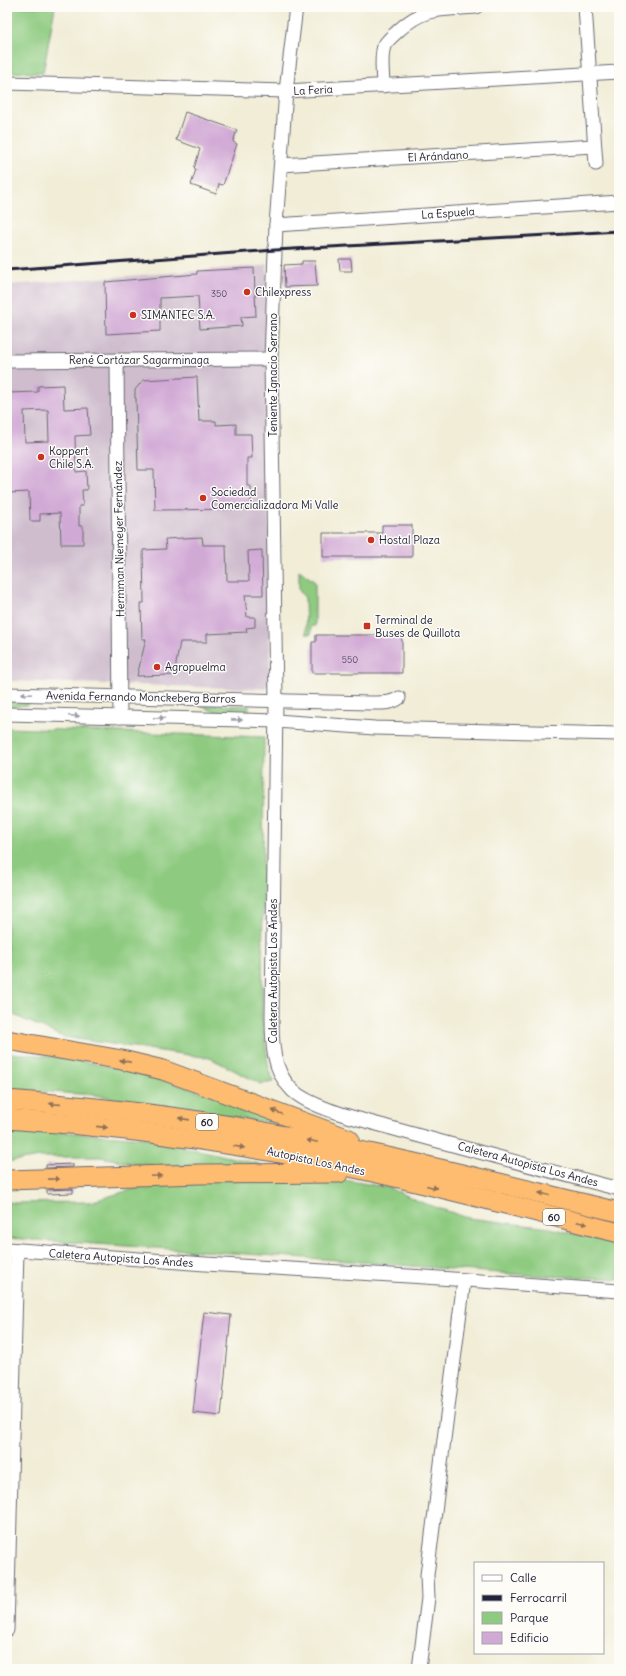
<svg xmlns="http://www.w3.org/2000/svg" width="626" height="1676" viewBox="0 0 626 1676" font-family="Delius,sans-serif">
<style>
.industrial{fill:#cfbdce}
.green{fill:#8ecb80;stroke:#58765e}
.building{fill:#d1a9d5;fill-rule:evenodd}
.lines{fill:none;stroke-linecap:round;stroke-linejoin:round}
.minor-casing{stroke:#6a6972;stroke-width:15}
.highway-casing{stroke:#6a6972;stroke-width:21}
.minor{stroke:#fff;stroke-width:13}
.highway{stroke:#febc70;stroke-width:19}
.rail{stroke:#22223b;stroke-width:3}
.oneway{fill:#9c9ca7}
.oneway2{fill:#906f56}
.poi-dot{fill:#c8321e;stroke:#fdfcf7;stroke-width:1.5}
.labels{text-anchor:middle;stroke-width:3;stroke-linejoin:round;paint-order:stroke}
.number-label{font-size:9px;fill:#4e4462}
.shield{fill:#fdfcf7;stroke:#646373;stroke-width:1}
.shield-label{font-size:10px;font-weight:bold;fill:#22223b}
.street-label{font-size:11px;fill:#22223b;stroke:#fdfcf7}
.poi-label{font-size:11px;fill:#22223b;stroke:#fdfcf7;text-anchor:start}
</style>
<rect width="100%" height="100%" fill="#fdfcf7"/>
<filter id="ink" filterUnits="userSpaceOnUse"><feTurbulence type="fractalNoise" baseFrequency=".025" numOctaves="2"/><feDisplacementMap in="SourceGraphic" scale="8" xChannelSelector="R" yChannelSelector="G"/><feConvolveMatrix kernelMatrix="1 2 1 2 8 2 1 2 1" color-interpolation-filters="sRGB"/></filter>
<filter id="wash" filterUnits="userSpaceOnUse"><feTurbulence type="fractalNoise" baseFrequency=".012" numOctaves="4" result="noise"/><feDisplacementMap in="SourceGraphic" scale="16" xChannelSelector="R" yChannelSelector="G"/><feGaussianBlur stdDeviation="0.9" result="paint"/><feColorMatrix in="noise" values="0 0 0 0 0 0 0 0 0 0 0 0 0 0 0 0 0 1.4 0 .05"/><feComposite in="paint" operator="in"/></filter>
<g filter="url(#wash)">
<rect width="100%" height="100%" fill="#f1edd7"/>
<polygon class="industrial" points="267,264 270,684 264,689 7,681 7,285 261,266"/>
<g class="green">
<polygon points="7,7 55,7 43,73 7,72"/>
<polygon points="299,570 315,582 315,626 311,626 311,634 306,634 305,598 299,590"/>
<polygon points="7,699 30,700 27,705 7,707"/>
<polygon points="199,705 249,706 249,712 245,714 216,712"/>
<polygon points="7,728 264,737 262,1019 269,1070 274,1082 261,1084 210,1058 63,1037 7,1012"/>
<path d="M 7,1053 C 98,1056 187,1086 272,1116 L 271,1123 L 94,1095 L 7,1089 Z"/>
<polygon points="7,1128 145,1138 260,1164 238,1167 139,1165 101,1157 40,1157 7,1162"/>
<polygon points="338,1179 390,1188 423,1203 468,1218 550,1228 619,1244 619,1279 524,1275 337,1260 7,1238 7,1201 13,1203 90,1202 163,1180"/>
</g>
<g id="blocks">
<g class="building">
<polygon points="185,112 237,130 233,142 237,144 223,185 219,184 216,194 191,185 196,169 194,169 200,149 176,140"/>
<polygon points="339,259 351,259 352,271 340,271"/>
<polygon points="302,261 315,261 317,286 285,287 284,265 302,264"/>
<polygon points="254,268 256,316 241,317 242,326 200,329 198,296 160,298 160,331 106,334 105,282 197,274 197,271"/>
<polygon points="197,377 199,421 216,421 216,425 236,424 236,434 251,434 252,458 247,458 247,486 251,486 251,509 155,510 154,470 138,470 136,398 135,398 135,390 143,380"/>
<path d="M 63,385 L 64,409 L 88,408 L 90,435 L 75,436 L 76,472 L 86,471 L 87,490 L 82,490 L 83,506 L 79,506 L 79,526 L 83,526 L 83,544 L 61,544 L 60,513 L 40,514 L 40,521 L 30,521 L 29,492 L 7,493 L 7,393 L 38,392 L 38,386 ZM 48,410 L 49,441 L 25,442 L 24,411 Z"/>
<polygon points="382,525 412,525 412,557 323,557 323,533 382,533"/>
<polygon points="202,537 203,545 226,545 227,581 249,581 248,551 262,550 263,595 245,595 247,617 255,617 255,627 246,628 247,632 207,634 207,642 180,642 174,675 137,676 146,639 142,639 141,603 144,603 143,550 166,549 165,539"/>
<polygon points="316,635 400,635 402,640 402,673 312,673 312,642 316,642"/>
<polygon points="73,1164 73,1167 46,1168 46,1165"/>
<polygon points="73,1189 73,1193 47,1194 47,1190"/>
<polygon points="204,1312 231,1315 221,1416 193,1413"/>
</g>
</g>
</g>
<g filter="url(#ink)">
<use href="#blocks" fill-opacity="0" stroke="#6a6972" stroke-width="1"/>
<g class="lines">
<defs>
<g id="minor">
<path d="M 296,7 L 286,91 L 276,225 L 271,359 L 276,701 L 272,1016 C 272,1042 272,1070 292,1090 C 312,1109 364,1120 391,1128 C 466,1149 543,1169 619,1189"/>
<polyline points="585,7 596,164"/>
<polyline points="7,83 286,91 619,72"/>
<path d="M 383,86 C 383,74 380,58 384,46 C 387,40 394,35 399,30 C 425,6 442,10 476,7"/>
<polyline points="281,165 594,146"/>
<polyline points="276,225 619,202"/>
<polyline points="117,360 120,717"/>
<polyline points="7,361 271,359"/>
<path d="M 7,694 L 370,703 C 380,703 391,704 399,698"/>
<polyline points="7,714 276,721 375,728 619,734"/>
<polyline points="7,1249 205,1264 425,1277 619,1291"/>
<polyline points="7,1630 17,1250"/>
<polyline points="419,1669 428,1598 427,1575 464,1280"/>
</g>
<g id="highway">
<polyline points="7,1040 122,1060 163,1070 349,1139"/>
<path d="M 7,1100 C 99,1107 190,1117 280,1135 C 394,1156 506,1185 619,1212"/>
<path d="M 7,1119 C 96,1125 186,1136 274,1152 C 390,1173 505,1204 619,1233"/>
<polyline points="7,1180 200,1174 339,1173"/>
</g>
</defs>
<use href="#minor" class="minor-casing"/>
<use href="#highway" class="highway-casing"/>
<use href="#minor" class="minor"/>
<use href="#highway" class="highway"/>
<polyline class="rail" points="7,270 275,250 619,231"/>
</g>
<defs><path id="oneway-solid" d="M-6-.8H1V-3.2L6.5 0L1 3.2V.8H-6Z"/></defs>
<g class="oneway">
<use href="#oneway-solid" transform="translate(26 694) rotate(-178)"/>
<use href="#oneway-solid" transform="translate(74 716) rotate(2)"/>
<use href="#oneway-solid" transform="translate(159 718) rotate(1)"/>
<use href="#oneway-solid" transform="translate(237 720) rotate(1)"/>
</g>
<g class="oneway2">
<use href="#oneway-solid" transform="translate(125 1061) rotate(-167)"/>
<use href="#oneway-solid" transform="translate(55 1104) rotate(-176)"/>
<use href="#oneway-solid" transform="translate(277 1112) rotate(-159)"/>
<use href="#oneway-solid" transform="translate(184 1119) rotate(-172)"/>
<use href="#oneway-solid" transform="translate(102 1127) rotate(6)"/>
<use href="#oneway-solid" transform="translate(312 1141) rotate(-168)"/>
<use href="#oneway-solid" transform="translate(239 1147) rotate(9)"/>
<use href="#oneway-solid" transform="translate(156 1176) rotate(-2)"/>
<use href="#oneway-solid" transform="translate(54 1179) rotate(-1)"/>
<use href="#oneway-solid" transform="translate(432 1187) rotate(14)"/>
<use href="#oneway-solid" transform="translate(544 1194) rotate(-166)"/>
<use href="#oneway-solid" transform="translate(582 1223) rotate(14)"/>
</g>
</g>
<g class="poi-dot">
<circle cx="247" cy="292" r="4"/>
<circle cx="133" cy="315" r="4"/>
<circle cx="41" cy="457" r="4"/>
<circle cx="203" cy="498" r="4"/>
<circle cx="371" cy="540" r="4"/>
<rect x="363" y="622" width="8" height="8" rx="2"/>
<circle cx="157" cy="667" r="4"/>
</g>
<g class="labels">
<g class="number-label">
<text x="219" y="297">350</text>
<text x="350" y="663">550</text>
</g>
<g class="shield">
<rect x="196" y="1114" width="22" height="16" rx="3"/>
<rect x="543" y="1209" width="22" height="16" rx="3"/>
</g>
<g class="shield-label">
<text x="207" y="1126">60</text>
<text x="554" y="1221">60</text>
</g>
<g class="street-label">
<text transform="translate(313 90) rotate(-3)" y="4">La Feria</text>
<text transform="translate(438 156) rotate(-3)" y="4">El Arándano</text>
<text transform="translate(448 213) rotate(-4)" y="4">La Espuela</text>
<text x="139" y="364">René Cortázar Sagarminaga</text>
<text transform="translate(273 375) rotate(-90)" y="4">Teniente Ignacio Serrano</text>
<text transform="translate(119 539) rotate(-91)" y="4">Hermman Niemeyer Fernández</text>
<text transform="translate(141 697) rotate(1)" y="4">Avenida Fernando Monckeberg Barros</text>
<text transform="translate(273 971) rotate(-90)" y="4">Caletera Autopista Los Andes</text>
<text transform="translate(316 1161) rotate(12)" y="4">Autopista Los Andes</text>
<text transform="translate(528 1164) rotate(15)" y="4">Caletera Autopista Los Andes</text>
<text transform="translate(121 1258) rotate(4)" y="4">Caletera Autopista Los Andes</text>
</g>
<g class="poi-label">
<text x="255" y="296">Chilexpress</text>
<text x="141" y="319">SIMANTEC S.A.</text>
<text x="49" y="455">Koppert<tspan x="49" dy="13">Chile S.A.</tspan></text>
<text x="211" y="496">Sociedad<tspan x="211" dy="13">Comercializadora Mi Valle</tspan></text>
<text x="379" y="544">Hostal Plaza</text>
<text x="375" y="624">Terminal de<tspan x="375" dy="13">Buses de Quillota</tspan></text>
<text x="165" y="671">Agropuelma</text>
</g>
</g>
<rect width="626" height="1676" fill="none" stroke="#fdfcf7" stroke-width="24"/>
<rect x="474" y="1562" width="130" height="92" fill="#fdfcf7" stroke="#a5a5ac"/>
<rect x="482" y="1575" width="20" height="6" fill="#ffffff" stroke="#a5a5ac"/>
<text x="510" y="1582" font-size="12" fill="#22223b">Calle</text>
<rect x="482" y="1595" width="20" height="6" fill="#22223b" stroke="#a5a5ac"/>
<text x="510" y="1602" font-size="12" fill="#22223b">Ferrocarril</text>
<rect x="482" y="1612" width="20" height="12" fill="#8ecb80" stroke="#a5a5ac"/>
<text x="510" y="1622" font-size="12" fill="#22223b">Parque</text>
<rect x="482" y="1632" width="20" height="12" fill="#d1a9d5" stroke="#a5a5ac"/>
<text x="510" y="1642" font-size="12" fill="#22223b">Edificio</text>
</svg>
